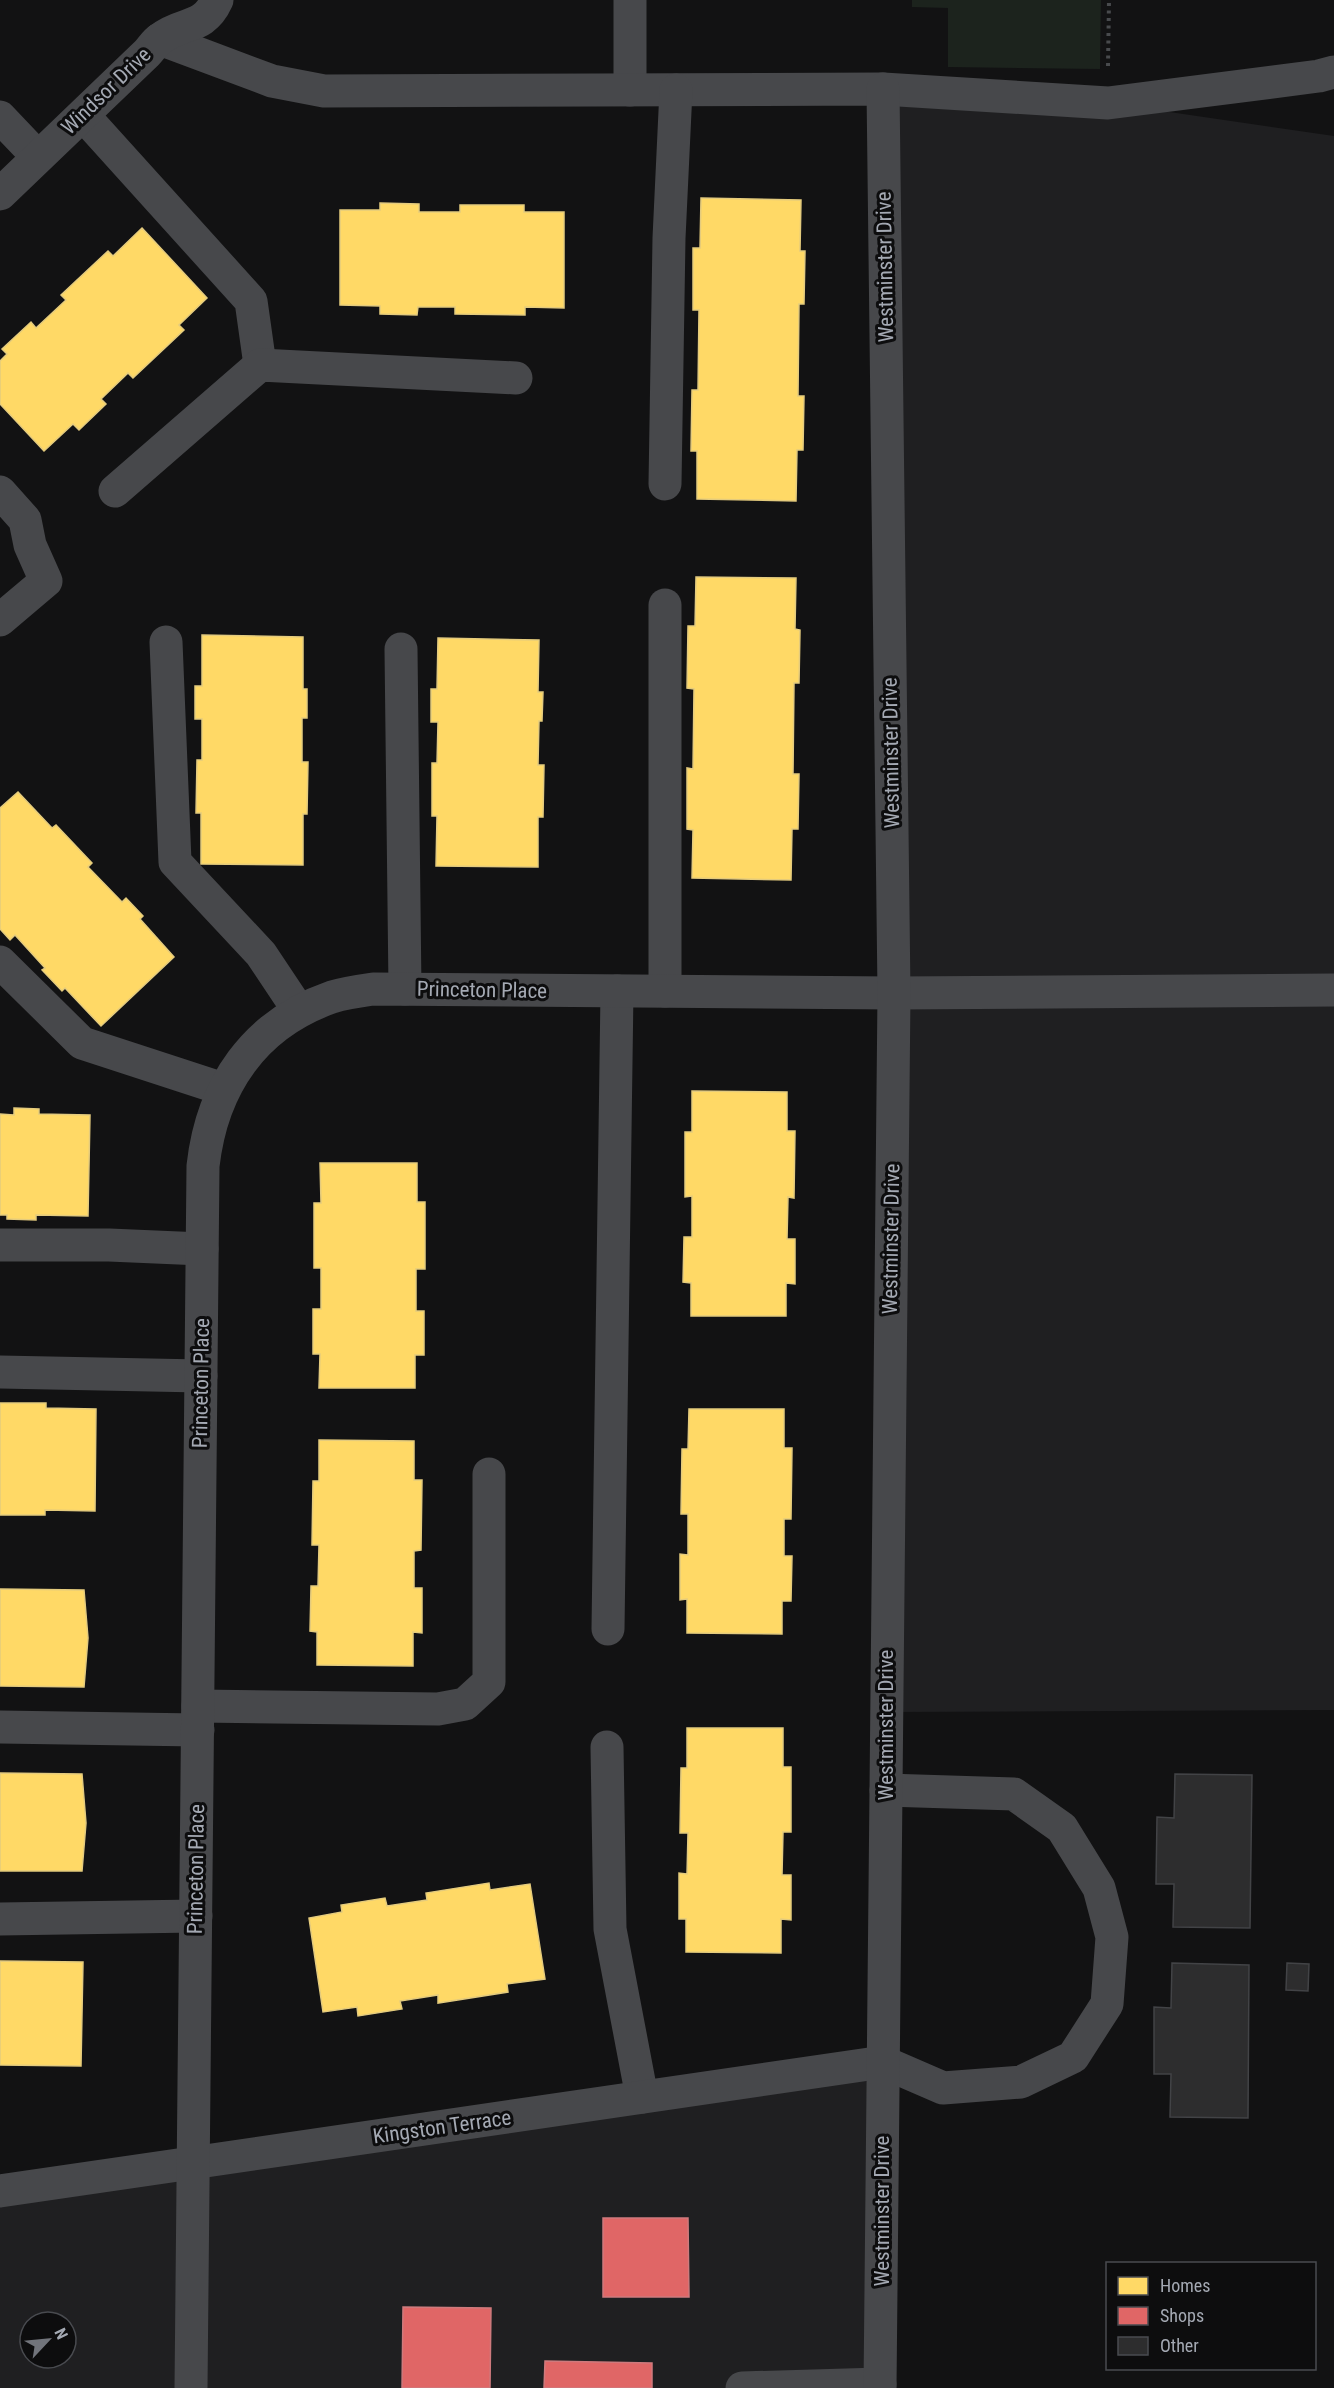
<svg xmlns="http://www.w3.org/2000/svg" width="1334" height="2388" viewBox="0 0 1334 2388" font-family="'Roboto Condensed',sans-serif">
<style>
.built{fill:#1f1f21;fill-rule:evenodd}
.green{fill:#1c231d}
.homes{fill:#ffd966;stroke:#e4cb7d;stroke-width:1.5}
.shops{fill:#e06666;stroke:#ce7a7d;stroke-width:1.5}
.building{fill:#2d2d2e;stroke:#424346;stroke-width:1.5}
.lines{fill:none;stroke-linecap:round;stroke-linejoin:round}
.path{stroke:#484a4d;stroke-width:4;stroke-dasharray:3 4.5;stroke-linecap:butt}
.minor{stroke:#47484b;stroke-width:33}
.labels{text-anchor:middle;stroke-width:6;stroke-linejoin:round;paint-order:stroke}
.street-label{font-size:21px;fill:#a4a9b3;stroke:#0d0d0e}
</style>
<rect width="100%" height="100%" fill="#121213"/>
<g class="built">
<polygon points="883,89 1108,103 1334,136 1334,1710 886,1712"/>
<path d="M 883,2062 L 880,2388 L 0,2388 L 0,2191 ZM 30,2322 L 66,2322 L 66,2358 L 30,2358 Z"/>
</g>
<polygon class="green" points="912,0 1101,0 1100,69 948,67 948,8 912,7"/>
<g class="homes">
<polygon points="701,198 801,200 800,251 805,251 804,304 799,304 798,396 804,396 803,450 797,450 796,501 697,499 697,451 691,451 692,390 698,390 699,310 693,310 693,248 700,248"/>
<polygon points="380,203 419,204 419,212 460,212 460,205 524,205 524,212 564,212 564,308 525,307 525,315 455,314 455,307 418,307 417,315 380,314 380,306 340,305 340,210 380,210"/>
<polygon points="142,228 207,298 179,325 184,330 133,378 128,373 101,399 106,404 79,430 73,424 44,451 0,404 0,361 7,354 2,349 31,322 36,328 66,300 61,295 108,251 113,256"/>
<polygon points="696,577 796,578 795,629 800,630 799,683 794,683 793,774 799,774 798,829 792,829 791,880 692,878 693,830 687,829 687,768 693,769 694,689 687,688 688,626 695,626"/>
<polygon points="202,635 303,637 303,689 307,689 307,718 302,718 302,762 308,762 307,814 303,814 303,865 201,864 201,813 196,813 197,760 202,760 202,719 195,719 195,686 202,686"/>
<polygon points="438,638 539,640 538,692 543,692 542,721 539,721 538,765 544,765 543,817 538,817 538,867 436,866 437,816 432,816 432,763 437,763 438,722 431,722 431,689 437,689"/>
<polygon points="18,792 52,828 56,825 92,863 88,867 122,902 126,898 143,916 140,919 174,957 101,1026 65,988 62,991 42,970 45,968 15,935 10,940 0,929 0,808"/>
<polygon points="692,1091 787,1092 787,1131 795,1131 794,1198 788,1197 787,1239 795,1239 795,1284 786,1283 786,1316 691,1316 691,1283 683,1282 684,1237 692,1237 692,1196 685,1197 685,1132 692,1132"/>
<polygon points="14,1108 39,1109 39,1114 90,1115 88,1216 36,1215 36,1220 7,1219 7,1215 0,1215 0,1114 14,1115"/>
<polygon points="320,1163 417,1163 417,1202 425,1202 425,1269 416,1269 416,1311 424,1311 424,1355 415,1355 415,1388 319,1388 320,1354 313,1354 313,1309 321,1309 321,1268 314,1268 314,1203 321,1203"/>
<polygon points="0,1403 46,1403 46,1408 96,1409 95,1511 45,1510 45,1515 0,1515"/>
<polygon points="689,1409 784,1409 784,1448 792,1448 791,1519 784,1519 784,1556 792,1556 791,1601 782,1601 782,1634 687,1633 687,1599 680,1600 680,1554 688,1555 688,1514 681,1514 682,1449 688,1449"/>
<polygon points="319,1440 414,1441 414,1480 422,1480 421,1550 414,1551 414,1588 422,1588 422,1633 413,1632 413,1666 317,1665 317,1632 310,1631 311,1586 318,1586 319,1545 312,1545 313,1481 319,1481"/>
<polygon points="0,1589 84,1590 88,1638 84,1687 0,1686"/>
<polygon points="687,1728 783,1728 783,1767 791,1767 791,1832 783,1832 782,1875 791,1875 791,1920 781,1919 781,1953 686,1952 686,1919 679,1919 679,1873 687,1874 688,1833 680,1833 681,1768 687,1768"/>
<polygon points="0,1773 82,1774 86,1823 82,1871 0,1871"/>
<polygon points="489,1883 490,1890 530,1884 545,1979 507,1984 508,1992 438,2003 438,1995 400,2001 402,2009 358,2016 357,2007 323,2012 309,1918 342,1912 341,1905 385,1898 387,1906 427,1900 426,1893"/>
<polygon points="0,1961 83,1962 81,2066 0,2065"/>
</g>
<g class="shops">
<polygon points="603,2218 688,2218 689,2297 603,2297"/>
<polygon points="403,2307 491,2308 490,2388 402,2388"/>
<polygon points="545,2361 652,2363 652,2388 544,2388"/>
</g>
<g class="building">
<polygon points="1175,1774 1252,1775 1250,1928 1173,1927 1174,1884 1156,1884 1157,1817 1174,1818"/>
<polygon points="1172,1963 1249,1965 1248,2118 1170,2117 1171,2074 1154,2074 1154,2007 1171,2008"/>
<polygon points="1287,1963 1309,1964 1308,1991 1286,1990"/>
</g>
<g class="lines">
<polyline class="path" points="1108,66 1109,0"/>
<g class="minor">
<polyline points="630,0 630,90"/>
<polyline points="160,39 272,81 324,91 883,89 1108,103 1319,76 1334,72"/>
<polyline points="83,115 251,301 260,365"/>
<polyline points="0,117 38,157"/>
<path d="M 0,194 L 147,53 C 151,49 155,42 160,39 C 182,21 203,31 217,0"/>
<polyline points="665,484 669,238 676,90"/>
<polyline points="115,491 260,365 516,378"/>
<polyline points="0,492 25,520 30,545 46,581 0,620"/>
<polyline points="166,642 175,862 261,954 299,1011"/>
<polyline points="401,649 405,989"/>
<polyline points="0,962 82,1043 223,1089"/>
<polyline points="665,991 665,605"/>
<polyline points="0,1245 109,1245 202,1249"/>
<polyline points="0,1372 201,1376"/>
<polyline points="608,1629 617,991"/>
<polyline points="198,1706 438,1709 465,1704 489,1682 489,1474"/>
<polyline points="0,1727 198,1730"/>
<polyline points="607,1747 610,1929 642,2097"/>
<polyline points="0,1919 196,1916"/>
<polyline points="0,2191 883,2062 943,2088 1021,2082 1073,2057 1107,2004 1112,1937 1099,1888 1062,1828 1014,1794 886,1790"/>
<path d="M 191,2388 L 203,1166 C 212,1086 254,1024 332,997 C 345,993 359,991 373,989 L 894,993 L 1334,990"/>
<polyline points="742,2388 880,2384"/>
<polyline points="880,2388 894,993 883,89"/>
</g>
</g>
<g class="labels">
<g class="street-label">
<text transform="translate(106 91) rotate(-44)" y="7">Windsor Drive</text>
<text transform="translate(885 267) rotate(-91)" y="7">Westminster Drive</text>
<text transform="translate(891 753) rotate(-91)" y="7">Westminster Drive</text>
<text transform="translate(482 990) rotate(1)" y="7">Princeton Place</text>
<text transform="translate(891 1239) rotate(-89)" y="7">Westminster Drive</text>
<text transform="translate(201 1383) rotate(-89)" y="7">Princeton Place</text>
<text transform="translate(886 1725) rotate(-90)" y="7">Westminster Drive</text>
<text transform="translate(196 1869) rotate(-89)" y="7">Princeton Place</text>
<text transform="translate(442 2127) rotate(-8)" y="7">Kingston Terrace</text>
<text transform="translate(882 2211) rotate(-90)" y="7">Westminster Drive</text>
</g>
</g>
<rect x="1106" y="2262" width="210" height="108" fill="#0d0d0e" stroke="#494b50" stroke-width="1.5"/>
<rect x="1118" y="2277" width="30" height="18" fill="#ffd966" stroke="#494b50" stroke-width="1.5"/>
<text x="1160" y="2292" font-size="18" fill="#a4a9b3">Homes</text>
<rect x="1118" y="2307" width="30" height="18" fill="#e06666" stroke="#494b50" stroke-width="1.5"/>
<text x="1160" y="2322" font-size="18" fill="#a4a9b3">Shops</text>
<rect x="1118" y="2337" width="30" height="18" fill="#2d2d2e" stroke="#494b50" stroke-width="1.5"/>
<text x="1160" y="2352" font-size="18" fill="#a4a9b3">Other</text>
<g transform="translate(48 2340) rotate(64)"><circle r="28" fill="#0d0d0e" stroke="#494b50" stroke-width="1.5"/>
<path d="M0-4.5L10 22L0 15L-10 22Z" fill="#71747b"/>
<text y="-9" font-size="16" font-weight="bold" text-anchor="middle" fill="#a4a9b3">N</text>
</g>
</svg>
